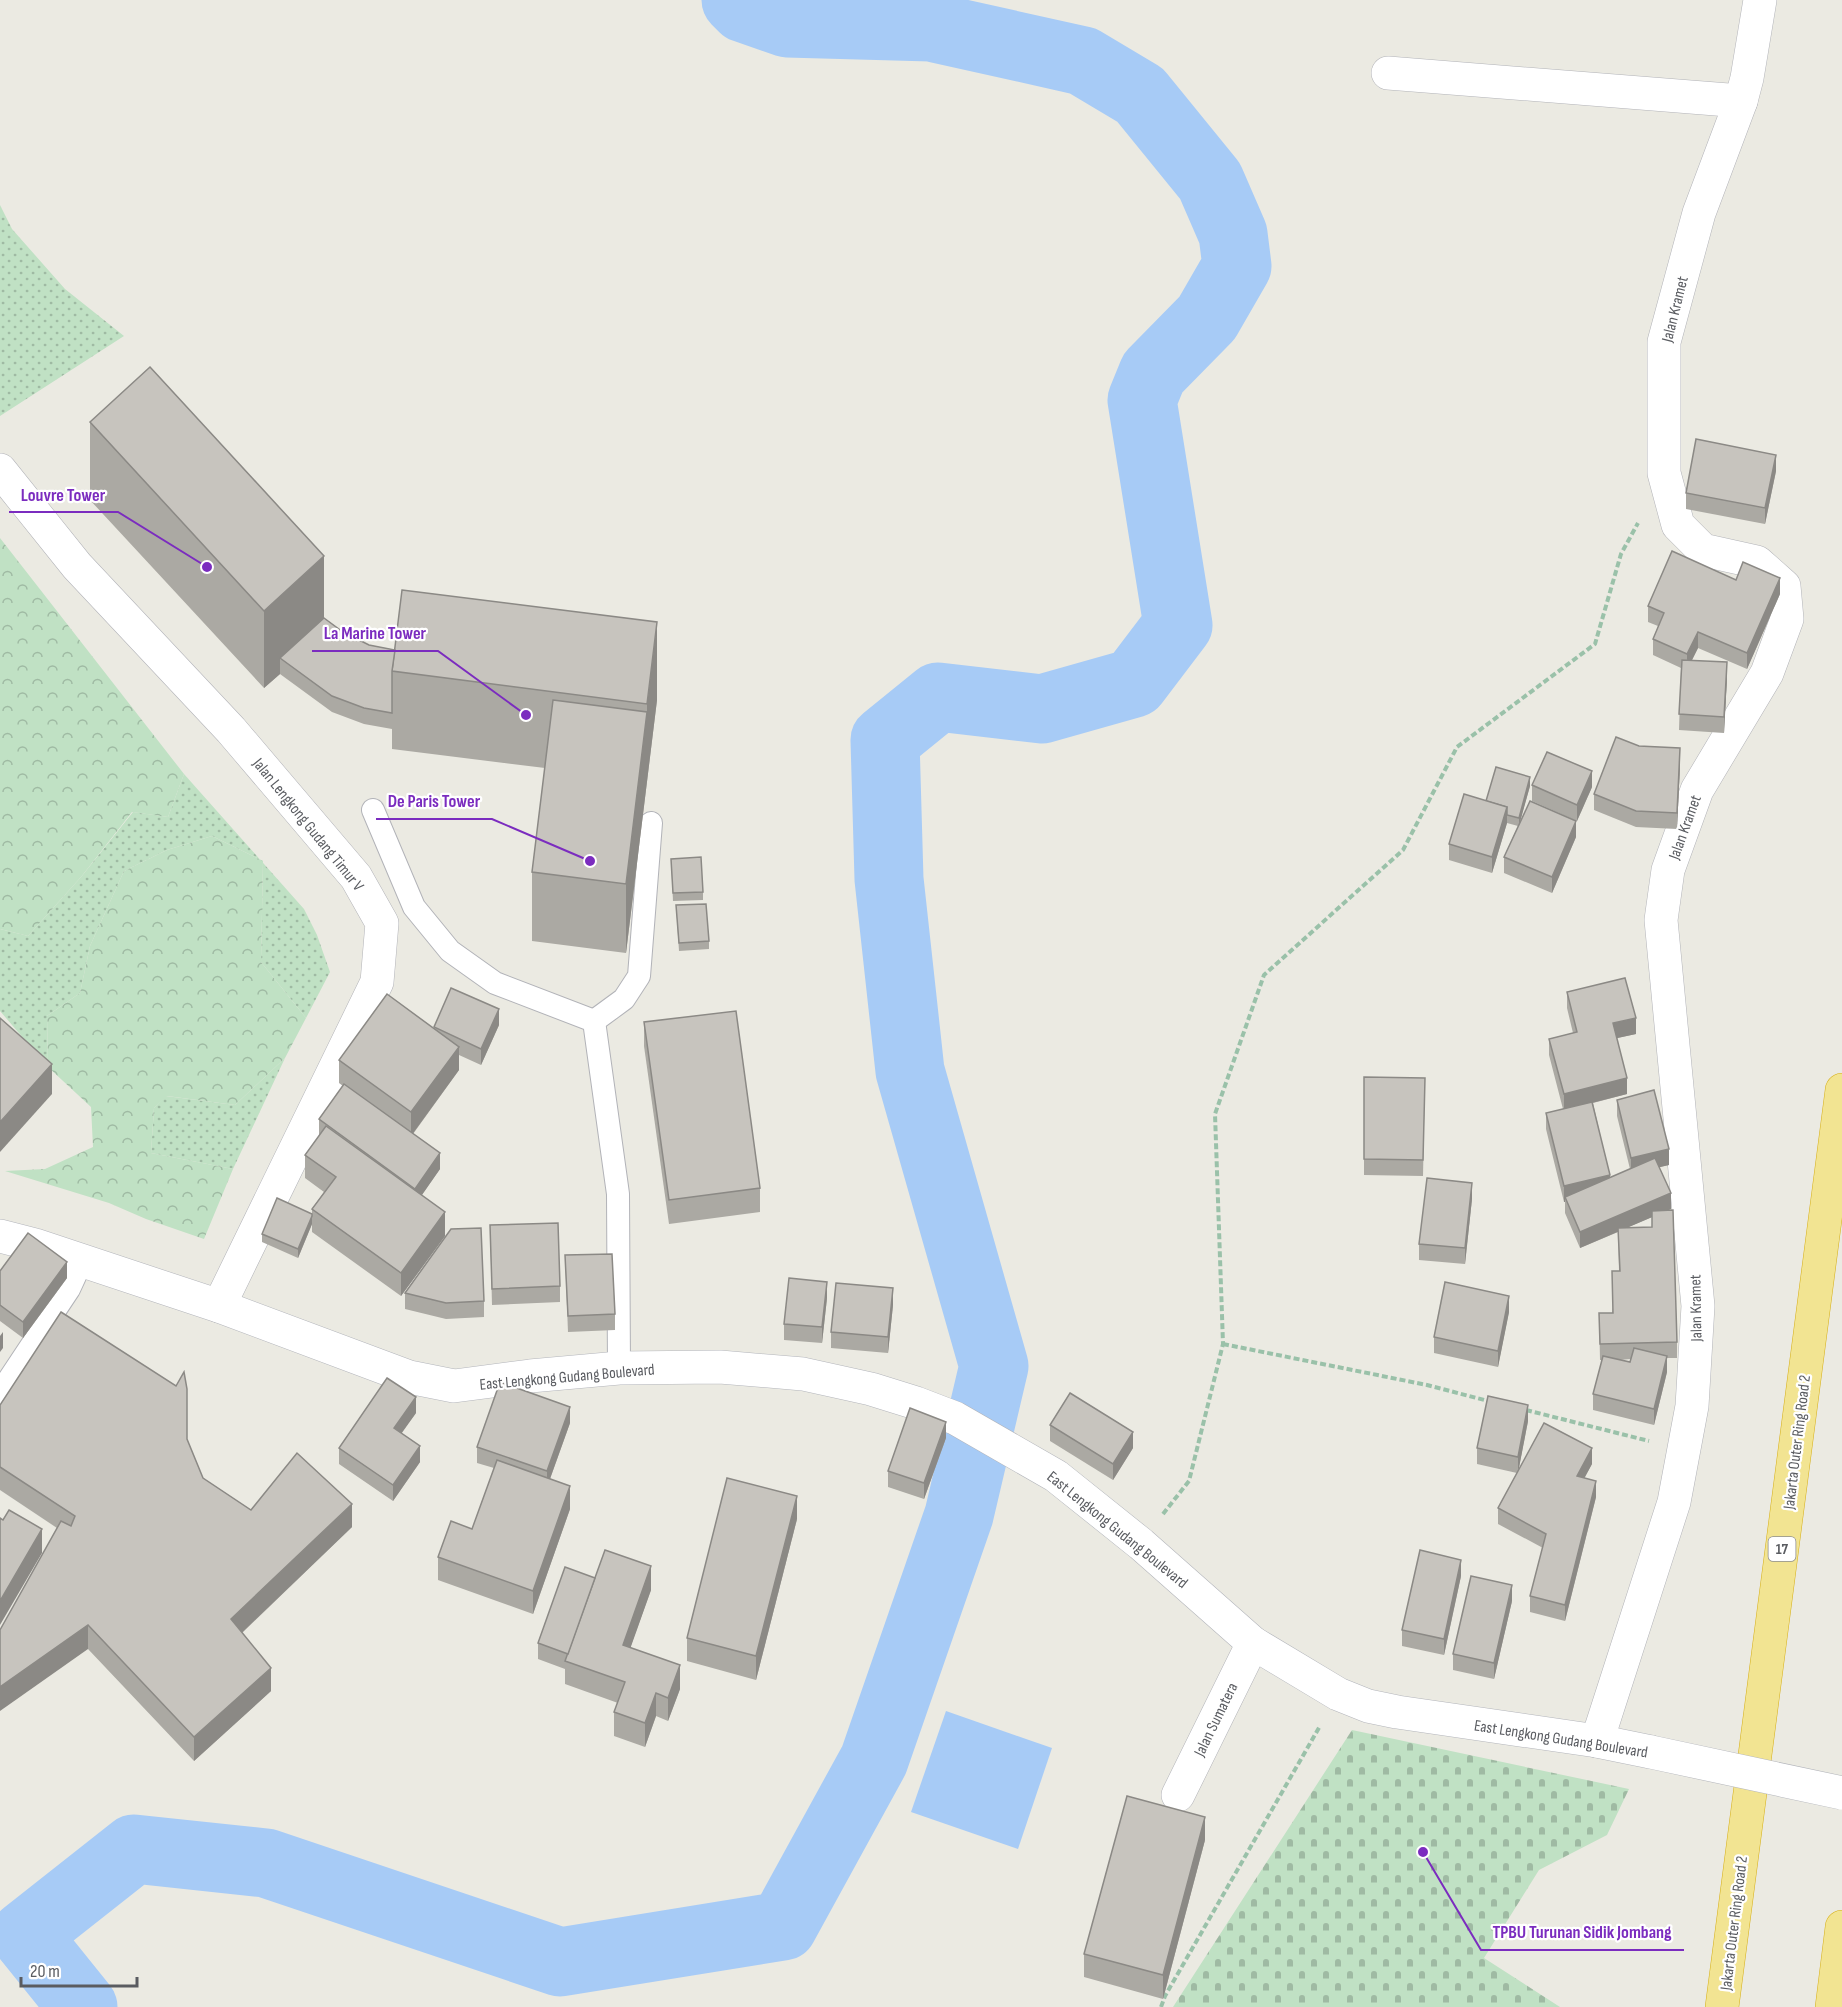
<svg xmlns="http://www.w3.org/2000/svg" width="1842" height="2007" viewBox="0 0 1842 2007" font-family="'Sofia Sans Condensed',sans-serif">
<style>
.grass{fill:url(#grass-dots)}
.forest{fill:url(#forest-crowns)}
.cemetery{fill:url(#cemetery-stones)}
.water{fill:#a7cbf6}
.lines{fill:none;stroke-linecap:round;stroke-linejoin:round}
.river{stroke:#a7cbf6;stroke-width:69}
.lane-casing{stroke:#b2b3b8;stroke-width:24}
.street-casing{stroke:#b2b3b8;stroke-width:34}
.secondary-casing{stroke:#b3b5bb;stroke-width:34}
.highway-casing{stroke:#d6af17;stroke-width:34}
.path{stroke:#9ac1a9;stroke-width:4;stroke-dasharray:6 3;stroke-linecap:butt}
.lane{stroke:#fff;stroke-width:22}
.street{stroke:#fff;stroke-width:33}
.secondary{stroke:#fff;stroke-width:33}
.highway{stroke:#f2e492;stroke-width:33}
.secondary-bridge-casing{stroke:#b3b5bb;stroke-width:34;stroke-linecap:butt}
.secondary-bridge{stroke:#fff;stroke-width:33}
.wall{fill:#aba9a3;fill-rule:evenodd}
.shaded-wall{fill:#8b8985}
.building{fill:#c7c4be;stroke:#8b8985;stroke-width:1.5}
.labels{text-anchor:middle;stroke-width:4.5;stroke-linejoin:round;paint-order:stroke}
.shield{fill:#fff;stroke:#8c8d90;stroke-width:1.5}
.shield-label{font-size:15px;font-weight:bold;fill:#5a5c61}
.street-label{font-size:16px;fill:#5a5c61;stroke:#fff}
.leader{fill:none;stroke:#7b2cbf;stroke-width:2}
.callout-dot{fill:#7b2cbf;stroke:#fff;stroke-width:2}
.callout-label{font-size:18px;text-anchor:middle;font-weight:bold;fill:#7b2cbf;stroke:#fff;stroke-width:4.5;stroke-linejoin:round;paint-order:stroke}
</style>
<defs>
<pattern id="grass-dots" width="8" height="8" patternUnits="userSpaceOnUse" patternTransform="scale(1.5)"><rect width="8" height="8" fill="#c0e1c4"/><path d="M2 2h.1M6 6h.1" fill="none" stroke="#9fbaa3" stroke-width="1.8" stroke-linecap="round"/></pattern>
<pattern id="forest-crowns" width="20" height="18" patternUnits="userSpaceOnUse" patternTransform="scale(1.5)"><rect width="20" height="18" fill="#c0e1c4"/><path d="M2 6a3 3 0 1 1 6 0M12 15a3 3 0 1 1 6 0" fill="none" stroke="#9fbaa3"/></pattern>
<pattern id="cemetery-stones" width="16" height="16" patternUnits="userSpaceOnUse" patternTransform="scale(1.5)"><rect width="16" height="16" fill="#c0e1c4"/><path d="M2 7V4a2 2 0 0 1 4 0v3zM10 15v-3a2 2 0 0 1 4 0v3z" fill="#9fbaa3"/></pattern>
</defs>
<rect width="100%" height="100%" fill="#ebeae2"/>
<g class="grass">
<polygon points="0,205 12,229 65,289 124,336 0,416"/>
<polygon points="184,774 304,909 317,935 330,972 306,1018 261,962 263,861 212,836 167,850 124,871 90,946 80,993 47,1016 48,1067 0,1011 0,929 28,936 81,877 133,812 168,817"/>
<polygon points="285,1058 233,1169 151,1153 154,1108 166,1096 235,1105"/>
</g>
<g class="forest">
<polygon points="0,538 184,774 168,817 132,812 81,877 28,936 0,929"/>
<polygon points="212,836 263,861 261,962 306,1018 285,1058 235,1105 167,1096 154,1108 151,1153 233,1169 204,1239 146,1219 109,1203 5,1171 45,1169 93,1147 91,1107 48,1067 47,1016 80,993 90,946 124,871 167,850"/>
</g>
<polygon class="cemetery" points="1352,1730 1629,1789 1607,1835 1539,1870 1484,1958 1560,2007 1173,2007"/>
<polygon class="water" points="946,1711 1052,1748 1018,1849 911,1812"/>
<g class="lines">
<polyline class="river" points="83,2007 25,1935 134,1849 266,1863 560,1962 783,1926 874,1760 959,1515 994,1366 910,1071 889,879 885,740 938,697 1042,709 1134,683 1178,625 1142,400 1153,373 1207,318 1237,266 1233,234 1210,181 1140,95 1083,61 931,27 787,23 744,8 736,0"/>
<defs>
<g id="lane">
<polyline points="373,810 414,907 450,951 495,983 594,1021 618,1194 619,1368"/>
<polyline points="594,1021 624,999 639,976 651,823"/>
<polyline points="0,1393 69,1289 82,1261"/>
</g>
<g id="street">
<polyline points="1388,73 1741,101"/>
<polyline points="0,470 77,566 231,730 356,877 382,923 377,982 219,1306"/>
<polyline points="1597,1741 1674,1502 1692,1406 1698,1306 1661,920 1668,870 1697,790 1767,673 1787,619 1784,586 1757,562 1703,550 1678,525 1664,473 1664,342 1699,213 1741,101 1747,78 1760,0"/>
<polyline points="1178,1795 1253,1643"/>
</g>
<polyline id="secondary" points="0,1236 35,1245 219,1306 409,1377 454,1386 530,1376 619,1368 720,1367 803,1374 871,1389 916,1403 955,1418 1056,1476 1141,1544 1253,1643 1338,1694 1368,1706 1397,1712 1597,1741 1651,1752"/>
<g id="highway">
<polyline points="1722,2007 1842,1090"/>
<polyline points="1832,2007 1842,1927"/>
</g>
</defs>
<use href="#lane" class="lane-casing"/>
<use href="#street" class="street-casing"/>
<use href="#secondary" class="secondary-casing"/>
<use href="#highway" class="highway-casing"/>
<g class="path">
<polyline points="1223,1344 1427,1385 1492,1402"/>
<polyline points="1526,1410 1649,1441"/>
<polyline points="1163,1514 1189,1481 1223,1344 1215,1114 1264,975 1403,850 1457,747 1595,644 1621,554 1638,523"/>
<polyline points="1161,2007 1165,1996 1320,1726"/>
</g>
<use href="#lane" class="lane"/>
<use href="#street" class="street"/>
<use href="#secondary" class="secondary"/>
<use href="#highway" class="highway"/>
<defs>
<polyline id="secondary-bridge" points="1651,1752 1842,1793"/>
</defs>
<use href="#secondary-bridge" class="secondary-bridge-casing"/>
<use href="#secondary-bridge" class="secondary-bridge"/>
</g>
<g class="wall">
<polygon points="90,422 324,618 343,632 369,645 657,700 626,953 532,941 532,872 545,768 392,749 392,729 364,724 332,712 280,674 264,688 90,500"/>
<polygon points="1776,471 1765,524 1686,509 1686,493"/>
<polygon points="1736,580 1780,594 1747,669 1698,648 1692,660 1727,678 1724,733 1679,730 1681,668 1653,655 1653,639 1658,626 1648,622 1648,606"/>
<polygon points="1680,764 1677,829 1636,827 1594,810 1594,794"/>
<polygon points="1532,785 1592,787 1577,821 1532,801"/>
<polygon points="1530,786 1519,824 1576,837 1552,893 1504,873 1504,857 1518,826 1507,823 1492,873 1449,860 1449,844 1486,801"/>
<polygon points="671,859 703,892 703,900 673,901"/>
<polygon points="676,905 709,941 709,949 679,951"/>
<path d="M 1567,992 L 1636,1034 L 1617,1038 L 1627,1094 L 1593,1103 L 1610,1178 L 1630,1169 L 1617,1116 L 1617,1100 L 1669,1165 L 1659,1167 L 1671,1209 L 1666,1211 L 1677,1342 L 1677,1358 L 1667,1358 L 1667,1372 L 1654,1425 L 1593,1410 L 1593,1394 L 1602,1360 L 1600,1360 L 1599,1313 L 1612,1313 L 1619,1271 L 1618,1232 L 1580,1248 L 1565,1213 L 1565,1202 L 1564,1202 L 1546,1129 L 1546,1113 L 1563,1109 L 1549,1055 L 1549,1039 L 1573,1033 L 1567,1008 ZM 1652,1217 L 1652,1227 L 1626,1228 ZM 1631,1359 L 1630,1362 L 1619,1360 Z"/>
<polygon points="644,1022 760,1188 760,1212 669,1224 644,1046"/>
<polygon points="499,1025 481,1065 459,1055 459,1070 413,1134 440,1169 421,1196 445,1236 401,1296 312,1232 312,1224 298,1258 262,1242 262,1234 312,1214 312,1209 324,1192 305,1178 305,1155 319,1136 319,1119 343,1086 339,1083 339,1060 434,1028"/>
<polygon points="1425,1078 1423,1176 1364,1175 1364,1159"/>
<polygon points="1472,1199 1465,1264 1419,1260 1419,1244"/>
<polygon points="490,1225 560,1286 560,1302 492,1305"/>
<polygon points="565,1255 615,1314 615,1330 568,1332"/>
<polygon points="0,1271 67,1278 23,1338 0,1321"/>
<polygon points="405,1293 484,1301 484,1317 446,1319 405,1309"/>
<polygon points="827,1298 822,1343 784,1340 784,1324"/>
<polygon points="893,1305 888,1353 831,1348 831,1332"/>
<polygon points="1509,1312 1498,1367 1434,1353 1434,1337"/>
<polygon points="0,1405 187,1439 203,1478 251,1510 352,1527 242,1633 271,1691 194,1761 88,1649 57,1528 0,1490"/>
<polygon points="416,1413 401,1433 420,1462 393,1501 339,1464 339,1448"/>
<polygon points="1528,1421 1518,1472 1592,1464 1584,1478 1596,1497 1565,1621 1530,1612 1530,1596 1543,1548 1498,1524 1498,1508 1517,1473 1477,1464 1477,1448"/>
<polygon points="570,1423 550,1479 570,1509 533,1614 438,1580 438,1557 472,1529 494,1468 477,1463 477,1447"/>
<polygon points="1050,1425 1133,1448 1113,1480 1050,1441"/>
<polygon points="946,1438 924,1499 888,1487 888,1471"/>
<polygon points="797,1519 756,1680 687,1661 687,1638"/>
<polygon points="1461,1576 1444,1655 1402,1646 1402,1630"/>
<polygon points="595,1578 651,1590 630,1648 680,1689 668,1721 656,1716 645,1747 614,1736 614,1712 618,1703 565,1684 565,1669 538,1659 538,1643"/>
<polygon points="1512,1601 1494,1679 1453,1670 1453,1654"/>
<polygon points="1205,1840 1163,1999 1084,1977 1084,1954"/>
</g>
<g class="shaded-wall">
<polygon points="1776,455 1776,471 1765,524 1765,508"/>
<polygon points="324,556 324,634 280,658 280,674 264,688 264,611"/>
<polygon points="1780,578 1780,594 1747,669 1747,653"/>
<polygon points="657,622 657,700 626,953 626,884 647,712 647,704"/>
<polygon points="1698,632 1698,648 1687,670 1687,654"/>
<polygon points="1727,662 1727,678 1724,733 1724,717"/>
<polygon points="1680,748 1680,764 1677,829 1677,813"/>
<polygon points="1592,771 1592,787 1577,821 1577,805"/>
<polygon points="1530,777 1530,786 1519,826 1519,818"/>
<polygon points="1507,807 1507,823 1492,873 1492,857"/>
<polygon points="1576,821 1576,837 1552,893 1552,877"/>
<polygon points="499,1009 499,1025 481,1065 481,1049"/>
<polygon points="1636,1018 1636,1034 1613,1039 1613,1023"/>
<polygon points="459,1047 459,1070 411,1136 411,1112"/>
<polygon points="52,1064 52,1094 0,1152 0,1122"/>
<polygon points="1627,1078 1627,1094 1564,1110 1564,1094"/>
<polygon points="1669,1149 1669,1165 1631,1174 1631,1158"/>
<polygon points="440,1153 440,1169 415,1205 415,1189"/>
<polygon points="1610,1175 1610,1191 1565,1197 1565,1202 1564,1202 1564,1186"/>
<polygon points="1472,1183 1472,1199 1465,1264 1465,1248"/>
<polygon points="1671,1193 1671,1209 1580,1248 1580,1232"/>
<polygon points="445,1212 445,1236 401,1296 401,1273"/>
<polygon points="312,1216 312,1224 298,1258 298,1249"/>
<polygon points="67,1262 67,1278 23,1338 23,1322"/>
<polygon points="827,1282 827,1298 822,1343 822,1327"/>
<polygon points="893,1288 893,1305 888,1353 888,1337"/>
<polygon points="1509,1296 1509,1312 1498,1367 1498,1351"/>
<polygon points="3,1332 3,1348 0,1352 0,1336"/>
<polygon points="1667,1356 1667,1372 1654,1425 1654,1409"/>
<polygon points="416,1397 416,1413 394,1444 394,1428"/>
<polygon points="1528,1405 1528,1421 1518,1473 1518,1457"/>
<polygon points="570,1407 570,1423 547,1487 547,1471"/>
<polygon points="946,1422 946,1438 924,1499 924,1483"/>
<polygon points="1133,1432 1133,1448 1113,1480 1113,1464"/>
<polygon points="420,1446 420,1462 393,1501 393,1485"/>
<polygon points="1592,1448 1592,1464 1577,1492 1577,1476"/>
<polygon points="1596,1481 1596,1497 1565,1621 1565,1605"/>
<polygon points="570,1486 570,1509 533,1614 533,1591"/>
<polygon points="797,1496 797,1519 756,1680 756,1656"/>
<polygon points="352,1504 352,1527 231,1643 231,1619"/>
<polygon points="42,1529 42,1553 0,1625 0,1601"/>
<polygon points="1461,1560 1461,1576 1444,1655 1444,1639"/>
<polygon points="651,1566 651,1590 623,1669 623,1645"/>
<polygon points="1512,1585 1512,1601 1494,1679 1494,1663"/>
<polygon points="88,1625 88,1649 0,1711 0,1687"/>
<polygon points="680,1665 680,1689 668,1721 668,1698"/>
<polygon points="271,1668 271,1691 194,1761 194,1737"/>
<polygon points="656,1693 656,1716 645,1747 645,1723"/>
<polygon points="1205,1817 1205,1840 1163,1999 1163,1975"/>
</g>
<g class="building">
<polygon points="150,367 324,556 264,611 90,422"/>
<polygon points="1696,439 1776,455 1765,508 1686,493"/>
<polygon points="1672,551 1736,580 1743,562 1780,578 1747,653 1698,632 1687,654 1653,639 1664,613 1648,606"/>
<polygon points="402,590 657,622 647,704 392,671"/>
<polygon points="324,618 343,632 369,645 395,650 392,671 392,713 364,708 332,696 280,658"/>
<polygon points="1682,660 1727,662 1724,717 1679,714"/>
<polygon points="553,700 647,712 626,884 532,872"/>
<polygon points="1616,737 1639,746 1680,748 1677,813 1636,811 1594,794"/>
<polygon points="1547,752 1592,771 1577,805 1532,785"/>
<polygon points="1496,767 1530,777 1519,818 1507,815 1507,807 1486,801"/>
<polygon points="1464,794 1507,807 1492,857 1449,844"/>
<polygon points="1530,801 1576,821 1552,877 1504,857"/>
<polygon points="701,857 703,892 673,893 671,859"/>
<polygon points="706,904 709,941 679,943 676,905"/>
<polygon points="1625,978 1636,1018 1613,1023 1627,1078 1564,1094 1549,1039 1577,1032 1567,992"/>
<polygon points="451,988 499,1009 481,1049 434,1027"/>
<polygon points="387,994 459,1047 411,1112 339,1060"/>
<polygon points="736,1011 760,1188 669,1200 644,1022"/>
<polygon points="0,1018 52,1064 0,1122"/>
<polygon points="1364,1077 1425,1078 1423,1160 1364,1159"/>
<polygon points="344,1084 440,1153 415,1189 319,1119"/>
<polygon points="1654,1090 1669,1149 1631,1158 1617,1100"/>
<polygon points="1592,1102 1610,1175 1564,1186 1546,1113"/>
<polygon points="326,1126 445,1212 401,1273 312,1209 336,1177 305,1155"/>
<polygon points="1655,1158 1671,1193 1580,1232 1565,1197"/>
<polygon points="1427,1178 1472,1183 1465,1248 1419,1244"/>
<polygon points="277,1198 312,1214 312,1216 298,1249 262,1234"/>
<polygon points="1673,1210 1677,1342 1600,1344 1599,1313 1613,1313 1612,1271 1620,1271 1618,1228 1652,1227 1652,1211"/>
<polygon points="558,1223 560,1286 492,1289 490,1225"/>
<polygon points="481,1228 484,1301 446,1303 405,1293 451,1229"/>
<polygon points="28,1233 67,1262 23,1322 0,1305 0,1271"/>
<polygon points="612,1254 615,1314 568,1316 565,1255"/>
<polygon points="789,1278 827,1282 822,1327 784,1324"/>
<polygon points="1445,1282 1509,1296 1498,1351 1434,1337"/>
<polygon points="836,1283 893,1288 888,1337 831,1332"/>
<polygon points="61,1312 176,1386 184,1372 187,1389 187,1439 203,1478 251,1510 297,1453 352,1504 231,1619 271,1668 194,1737 88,1625 0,1687 0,1630 61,1521 71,1526 75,1516 0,1467 0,1405"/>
<polygon points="1634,1348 1667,1356 1654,1409 1593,1394 1603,1356 1630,1362"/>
<polygon points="387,1378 416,1397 394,1428 420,1446 393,1485 339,1448"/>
<polygon points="500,1382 570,1407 547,1471 477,1447"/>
<polygon points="1070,1393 1133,1432 1113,1464 1050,1425"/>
<polygon points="1488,1396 1528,1405 1518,1457 1477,1448"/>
<polygon points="910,1408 946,1422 924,1483 888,1471"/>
<polygon points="1544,1423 1592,1448 1577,1476 1596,1481 1565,1605 1530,1596 1546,1534 1498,1508"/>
<polygon points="497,1460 570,1486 533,1591 438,1557 451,1521 472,1529"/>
<polygon points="727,1478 797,1496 756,1656 687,1638"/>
<polygon points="9,1510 42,1529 0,1601 0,1518 3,1520"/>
<polygon points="605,1550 651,1566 623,1645 680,1665 668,1698 656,1693 645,1723 614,1712 625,1682 565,1661"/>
<polygon points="1420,1550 1461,1560 1444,1639 1402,1630"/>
<polygon points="565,1567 595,1578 568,1654 538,1643"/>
<polygon points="1471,1576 1512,1585 1494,1663 1453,1654"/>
<polygon points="1127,1796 1205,1817 1163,1975 1084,1954"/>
</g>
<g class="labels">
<rect class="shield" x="1768.5" y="1537" width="27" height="24" rx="4.5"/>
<g class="shield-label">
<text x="1782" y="1554">17</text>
</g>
<g class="street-label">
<text transform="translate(1674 309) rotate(-76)" y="6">Jalan Kramet</text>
<text transform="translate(309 824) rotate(51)" y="6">Jalan Lengkong Gudang Timur V</text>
<text transform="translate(1684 827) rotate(-70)" y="6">Jalan Kramet</text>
<text transform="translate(1695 1308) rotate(-91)" y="6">Jalan Kramet</text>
<text transform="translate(567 1376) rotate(-5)" y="6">East Lengkong Gudang Boulevard</text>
<text transform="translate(1796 1442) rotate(-83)" y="6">Jakarta Outer Ring Road 2</text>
<text transform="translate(1118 1529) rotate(39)" y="6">East Lengkong Gudang Boulevard</text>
<text transform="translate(1215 1719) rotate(-64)" y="6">Jalan Sumatera</text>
<text transform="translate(1561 1738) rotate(9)" y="6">East Lengkong Gudang Boulevard</text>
<text transform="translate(1733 1923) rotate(-83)" y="6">Jakarta Outer Ring Road 2</text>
</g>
</g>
<path class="leader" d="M207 567L118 512H9M526 715L438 651H312M590 861L492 819H376M1423 1852L1481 1950H1684"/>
<g class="callout-dot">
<circle cx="207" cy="567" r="6"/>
<circle cx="526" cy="715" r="6"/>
<circle cx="590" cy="861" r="6"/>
<circle cx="1423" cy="1852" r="6"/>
</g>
<g class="callout-label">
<text x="63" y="501">Louvre Tower</text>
<text x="375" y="639">La Marine Tower</text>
<text x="434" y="807">De Paris Tower</text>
<text x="1582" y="1938">TPBU Turunan Sidik Jombang</text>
</g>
<path d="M21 1977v9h116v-9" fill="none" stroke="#5a5c61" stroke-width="3"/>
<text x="30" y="1977" font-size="18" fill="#5a5c61" stroke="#ffffff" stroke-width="4.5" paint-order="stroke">20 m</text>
</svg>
